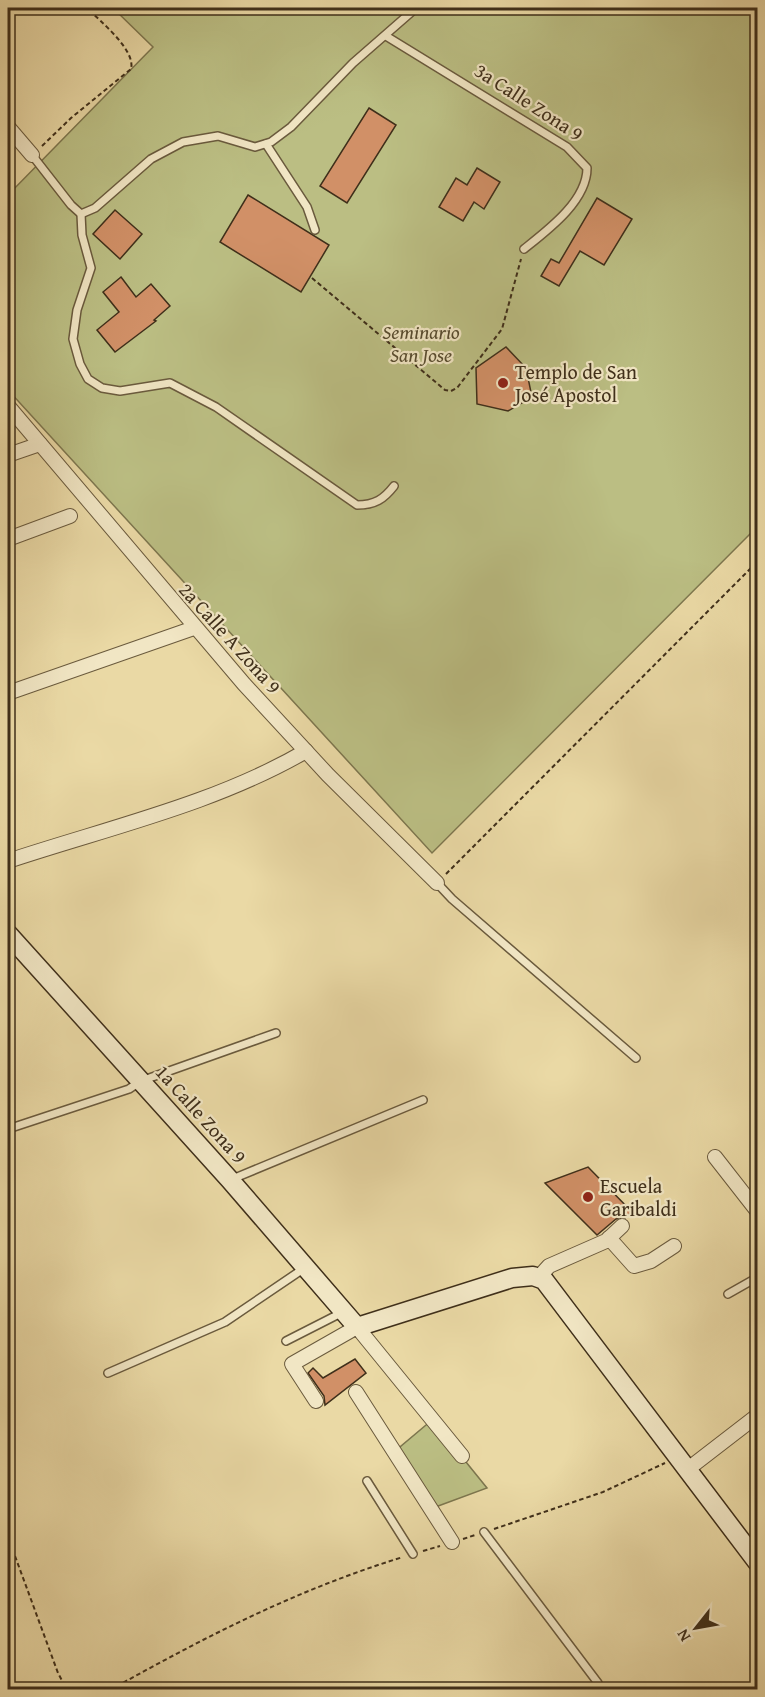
<svg xmlns="http://www.w3.org/2000/svg" width="765" height="1697" viewBox="0 0 765 1697" font-family="'Gentium Book Plus',serif">
<style>
.green{fill:#bbbe83;stroke:#7d764e;stroke-width:1.5}
.building{fill:#d19067;stroke:#3f2f1a;stroke-width:1.5}
.lines{fill:none;stroke-linecap:round;stroke-linejoin:round}
.lane-casing{stroke:#6a5a3d;stroke-width:10}
.street-casing{stroke:#6a5a3d;stroke-width:16}
.secondary-casing{stroke:#3f2f1a;stroke-width:21}
.path{stroke:#3f2f1a;stroke-width:2;stroke-dasharray:4.5 3;stroke-linecap:butt}
.lane{stroke:#f1e6c4;stroke-width:7}
.street{stroke:#f1e6c4;stroke-width:14}
.secondary{stroke:#f1e6c4;stroke-width:18}
.poi-dot{fill:#8f2418;stroke:#f1e6c4;stroke-width:2}
.labels{text-anchor:middle;stroke-width:4.5;stroke-linejoin:round;paint-order:stroke}
.street-label{font-size:20px;fill:#3f2f1a;stroke:#f1e6c4}
.park-label{font-size:20px;font-style:italic;fill:#584c2f;stroke:#f1e6c4}
.poi-label{font-size:20px;fill:#3f2f1a;stroke:#f1e6c4;text-anchor:start}
</style>
<rect width="100%" height="100%" fill="#ead9a5"/>
<filter id="stains"><feTurbulence type="fractalNoise" baseFrequency=".00333" numOctaves="4"/><feColorMatrix values="0 0 0 0 .2 0 0 0 0 .09 0 0 0 0 .02 0 0 0 .5 -.17"/></filter>
<radialGradient id="worn" r=".72"><stop offset=".6" stop-color="#630" stop-opacity="0"/><stop offset="1" stop-color="#630" stop-opacity=".3"/></radialGradient>
<g class="green">
<polygon points="113,8 757,8 757,527 432,853 8,390 8,195 153,47"/>
<polygon points="432,1420 487,1488 430,1509 394,1452"/>
</g>
<g class="building">
<polygon points="369,108 396,125 347,203 320,186"/>
<polygon points="477,168 500,182 484,209 474,202 463,221 439,207 456,178 467,185"/>
<polygon points="248,195 329,245 301,292 220,242"/>
<polygon points="597,198 632,219 604,265 580,251 559,286 541,276 551,259 559,263"/>
<polygon points="115,210 142,234 120,259 93,234"/>
<polygon points="121,277 136,297 151,284 170,306 154,320 156,321 115,352 97,330 119,312 103,292"/>
<polygon points="506,347 526,368 532,397 508,411 477,404 476,368"/>
<polygon points="588,1167 632,1212 625,1218 616,1219 597,1235 545,1183"/>
<polygon points="355,1359 366,1373 325,1405 324,1396 308,1373 313,1368 323,1378"/>
</g>
<g class="lines">
<defs>
<g id="lane">
<path d="M 386,36 L 567,147 L 587,168 C 587,201 548,230 524,249"/>
<polyline points="266,144 307,207 315,230"/>
<polyline points="32,155 71,205 81,214 95,208 151,159 183,142 218,136 255,147 271,142 291,127 353,63 416,8"/>
<path d="M 81,214 L 82,235 L 91,268 L 77,310 L 73,339 L 80,364 L 88,379 L 102,388 L 120,391 L 170,383 L 216,407 L 357,505 C 375,505 384,499 394,486"/>
<polyline points="437,883 452,899 636,1058"/>
<polyline points="8,1129 129,1089 141,1081 276,1033"/>
<polyline points="230,1180 423,1100"/>
<polyline points="728,1294 758,1277"/>
<polyline points="286,1341 343,1312"/>
<polyline points="108,1373 225,1322 303,1269"/>
<polyline points="367,1481 413,1554"/>
<polyline points="484,1532 598,1683"/>
</g>
<g id="street">
<polyline points="8,127 32,155"/>
<polyline points="8,406 244,684 328,775 437,883"/>
<polyline points="8,455 40,444"/>
<polyline points="8,539 70,516"/>
<polyline points="8,693 194,628"/>
<path d="M 8,861 C 107,828 215,804 306,751"/>
<polyline points="715,1157 758,1212"/>
<polyline points="609,1238 634,1266 651,1261 674,1246"/>
<polyline points="539,1277 549,1266 606,1241 622,1226"/>
<polyline points="356,1392 452,1542"/>
<polyline points="316,1401 292,1364 357,1327 462,1456"/>
<polyline points="688,1469 758,1415"/>
</g>
<polyline id="secondary" points="8,934 230,1180 357,1327 512,1278 533,1276 544,1280 758,1563"/>
</defs>
<use href="#lane" class="lane-casing"/>
<use href="#street" class="street-casing"/>
<use href="#secondary" class="secondary-casing"/>
<g class="path">
<path d="M 42,146 L 71,118 L 131,69 C 136,50 100,21 87,8"/>
<polyline points="312,278 445,390 451,391 457,388 502,329 521,259"/>
<polyline points="446,874 758,561"/>
<polyline points="494,1529 603,1492 665,1463"/>
<polyline points="463,1539 475,1535"/>
<polyline points="423,1551 440,1546"/>
<polyline points="15,1556 58,1673 67,1690"/>
<path d="M 110,1690 C 207,1636 296,1590 403,1557"/>
</g>
<use href="#lane" class="lane"/>
<use href="#street" class="street"/>
<use href="#secondary" class="secondary"/>
</g>
<g class="poi-dot">
<circle cx="503" cy="383" r="6"/>
<circle cx="588" cy="1197" r="6"/>
</g>
<g class="labels">
<g class="street-label">
<text transform="translate(529 102) rotate(33)" y="7">3a Calle Zona 9</text>
<text transform="translate(230 638) rotate(48)" y="7">2a Calle A Zona 9</text>
<text transform="translate(201 1114) rotate(48)" y="7">1a Calle Zona 9</text>
</g>
<g class="park-label">
<text x="421" y="339">Seminario<tspan x="421" dy="23">San Jose</tspan></text>
</g>
<g class="poi-label">
<text x="515" y="379">Templo de San<tspan x="515" dy="23">José Apostol</tspan></text>
<text x="600" y="1193">Escuela<tspan x="600" dy="23">Garibaldi</tspan></text>
</g>
</g>
<rect width="765" height="1697" fill="none" stroke="#ead9a5" stroke-width="30"/>
<rect x="9" y="9" width="747" height="1679" fill="none" stroke="#3f2f1a" stroke-width="3"/>
<rect x="15" y="15" width="735" height="1667" fill="none" stroke="#3f2f1a" stroke-width="1.5"/>
<g transform="translate(696 1628) rotate(239)" stroke="#f1e6c4" stroke-width="4.5" paint-order="stroke">
<path d="M0-4.5L10 22L0 15L-10 22Z" fill="#3f2f1a"/>
<text y="-9" font-size="16" font-weight="bold" text-anchor="middle" fill="#3f2f1a">N</text>
</g>
<rect width="100%" height="100%" filter="url(#stains)"/>
<rect width="100%" height="100%" fill="url(#worn)"/>
</svg>
